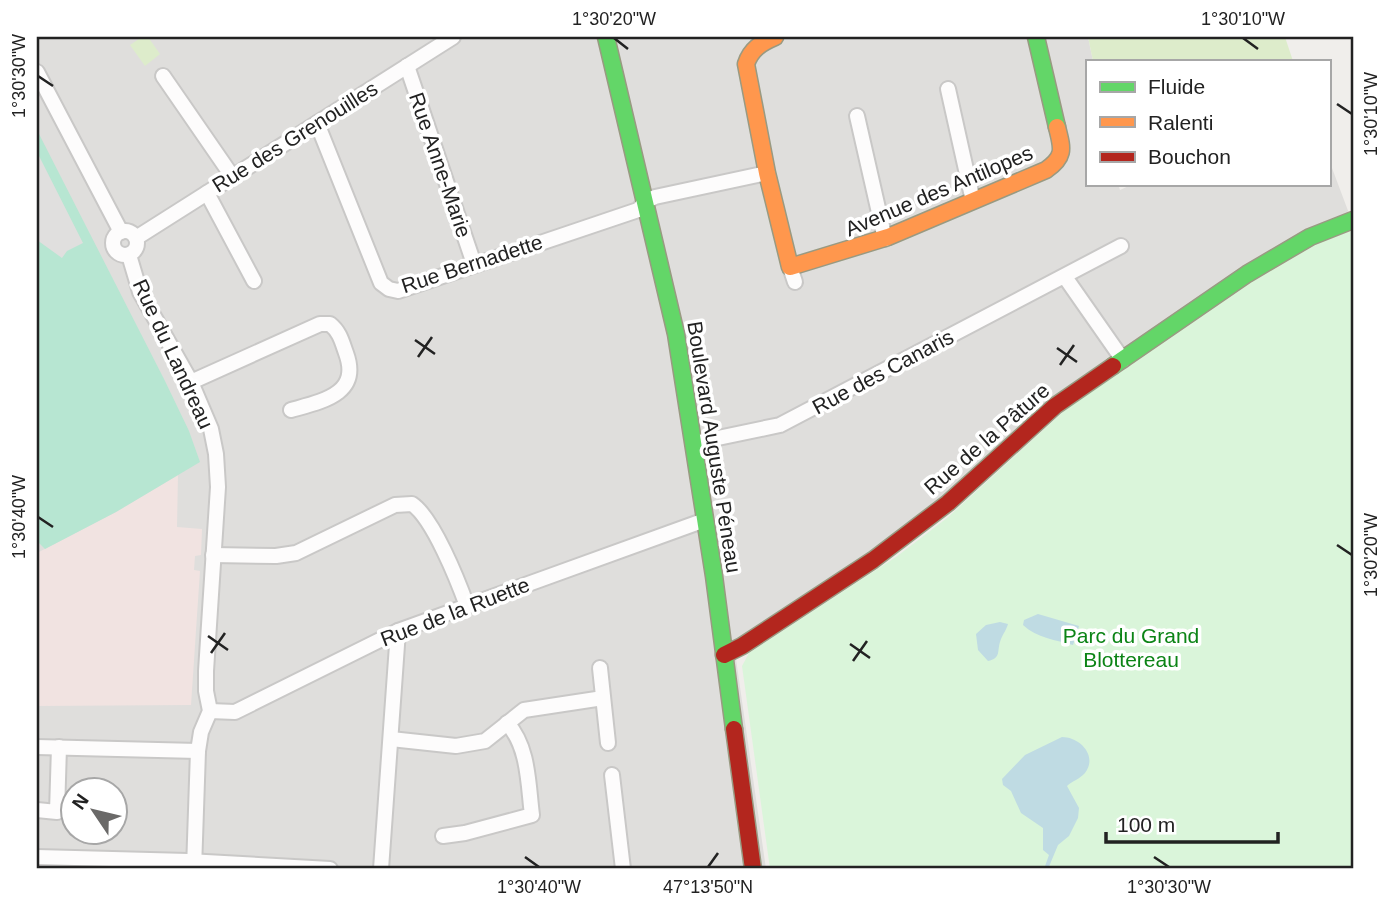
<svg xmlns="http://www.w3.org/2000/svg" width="1390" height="906" viewBox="0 0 1390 906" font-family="Arial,sans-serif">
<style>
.residential{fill:#dfdedc;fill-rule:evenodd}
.commercial{fill:#f1e3e1}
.grass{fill:#ddeccb}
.park{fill:#daf5da}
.pitch{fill:#b7e6d2}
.parking{fill:#e0dfde}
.water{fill:#bfdbe3}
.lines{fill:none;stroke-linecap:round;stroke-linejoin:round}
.street-casing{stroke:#c9c8c7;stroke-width:18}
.fast-casing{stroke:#999a82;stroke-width:19}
.slow-casing{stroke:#999a82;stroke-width:19}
.jam-casing{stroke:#999a82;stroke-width:19}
.street{stroke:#fdfcfc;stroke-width:14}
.fast{stroke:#63d668;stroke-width:16}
.slow{stroke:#ff974d;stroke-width:16}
.jam{stroke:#b3261e;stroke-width:16}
.ticks{fill:none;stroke:#222;stroke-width:2.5}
.labels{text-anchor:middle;stroke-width:7;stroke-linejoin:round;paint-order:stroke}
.street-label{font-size:21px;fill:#222;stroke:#fff}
.park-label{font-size:21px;fill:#0c8416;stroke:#fff}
.neatline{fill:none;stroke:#222;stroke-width:2.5}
.ticks-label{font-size:18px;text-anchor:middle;fill:#222}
</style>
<rect width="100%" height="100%" fill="#f0eeeb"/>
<path class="residential" d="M 37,37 L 1088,37 L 1093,61 L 1087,61 L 1087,184 L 1118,184 L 1120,190 L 1133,184 L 1329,184 L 1329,160 L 1353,224 L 1107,375 L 736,659 L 766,869 L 37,869 ZM 74,790 L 116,790 L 116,832 L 74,832 Z"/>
<polygon class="commercial" points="178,475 177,527 202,529 201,555 195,556 194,570 200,571 191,705 37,706 37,553 116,512"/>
<g class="grass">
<polygon points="142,37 148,37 160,54 145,66 130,45"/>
<polygon points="1088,37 1285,37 1293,61 1093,61"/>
</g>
<polygon class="park" points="1353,230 1353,869 770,869 742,666 749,653 896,557 947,518 1073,403 1241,287 1311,246"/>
<polygon class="pitch" points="37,130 165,381 189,431 200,462 116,512 45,549 37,541"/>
<polygon class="parking" points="37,152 83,243 67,251 62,258 37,240"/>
<g class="water">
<path d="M 1038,614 L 1079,626 L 1073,645 C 1056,640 1037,638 1023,625 L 1024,620 Z"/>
<path d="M 1000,622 L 1008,624 C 1006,631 1002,635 1000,642 C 997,652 1001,658 988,661 L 978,650 L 976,634 L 986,625 Z"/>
<path d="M 1062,737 C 1080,737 1098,756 1085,773 C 1080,779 1072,781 1067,786 L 1079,808 L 1078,818 L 1069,836 L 1058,845 L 1048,869 L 1044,869 L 1049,855 L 1043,850 L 1043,828 L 1021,813 L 1011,791 L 1003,785 L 1002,779 L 1025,755 Z"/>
</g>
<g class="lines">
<defs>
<g id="street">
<polyline points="407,66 474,264"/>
<polyline points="37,72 121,232"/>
<polyline points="163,76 232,176"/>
<polyline points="948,89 973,201"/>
<polyline points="857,116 885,239"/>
<polyline points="317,123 381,283 389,289 398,291 638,210 645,202 655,197 767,173"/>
<polyline points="207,193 254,281"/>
<circle cx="125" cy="243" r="12"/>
<polyline points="136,238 453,37"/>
<polyline points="129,255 140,292 191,382 211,429 216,454 218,487 206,671 206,691 210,711 201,732 198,751 194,869"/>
<polyline points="790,267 795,282"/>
<polyline points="1065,277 1123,360"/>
<path d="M 191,382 L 320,324 L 330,324 C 340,332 342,342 346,353 C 361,394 323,401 291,410"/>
<polyline points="694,443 780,425 1121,246"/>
<path d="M 213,555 L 276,556 L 296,553 L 395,505 L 412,504 C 433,518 458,581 467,606"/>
<polyline points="600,668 608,743"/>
<polyline points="210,711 235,712 398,631 705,520"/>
<polyline points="391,739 456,746 485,741 524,710 603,698"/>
<polyline points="37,747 198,751"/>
<polyline points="612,775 623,869"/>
<polyline points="37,810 57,812 59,747"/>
<path d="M 443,836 L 465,833 L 532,815 C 528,784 529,747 507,723"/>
<polyline points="37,857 188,861 330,869"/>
<polyline points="381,869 398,631"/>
</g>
<g id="fast">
<polyline points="606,37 676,334 714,576 734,729"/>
<polyline points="1036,37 1057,127"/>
<polyline points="1113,366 1247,274 1310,237 1353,220"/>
</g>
<path id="slow" d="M 775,37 C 761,43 751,49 746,64 L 767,173 L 790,267 L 888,237 L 1046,170 C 1066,156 1062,148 1057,127"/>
<g id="jam">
<polyline points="724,655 742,646 873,560 948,503 1055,406 1113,366"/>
<polyline points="734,729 753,869"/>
</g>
</defs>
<use href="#street" class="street-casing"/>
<use href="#fast" class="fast-casing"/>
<use href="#slow" class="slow-casing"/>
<use href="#jam" class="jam-casing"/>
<use href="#street" class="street"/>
<use href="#fast" class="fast"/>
<use href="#slow" class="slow"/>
<use href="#jam" class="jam"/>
</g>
<path class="ticks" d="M 614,38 L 628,49M 1243,38 L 1258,49M 38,76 L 53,86M 1337,104 L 1352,114M 415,340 L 435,354M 1057,348 L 1077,362M 418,357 L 432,337M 1060,365 L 1074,345M 38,517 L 53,527M 1337,545 L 1352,555M 208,636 L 228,650M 850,644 L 870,658M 211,653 L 225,633M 853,661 L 867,641M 525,857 L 539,867M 1154,857 L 1169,867M 708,867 L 718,853"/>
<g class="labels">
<g class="street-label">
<text transform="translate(295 137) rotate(-32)" y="7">Rue des Grenouilles</text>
<text transform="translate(440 165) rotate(71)" y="7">Rue Anne-Marie</text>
<text transform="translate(939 191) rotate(-23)" y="7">Avenue des Antilopes</text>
<text transform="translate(472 264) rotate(-18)" y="7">Rue Bernadette</text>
<text transform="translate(173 354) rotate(65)" y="7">Rue du Landreau</text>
<text transform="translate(883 372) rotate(-28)" y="7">Rue des Canaris</text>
<text transform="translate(987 439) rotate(-41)" y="7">Rue de la Pâture</text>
<text transform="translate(714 447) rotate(81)" y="7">Boulevard Auguste Péneau</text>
<text transform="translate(455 612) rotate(-21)" y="7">Rue de la Ruette</text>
</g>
<g class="park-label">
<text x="1131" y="643">Parc du Grand<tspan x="1131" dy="24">Blottereau</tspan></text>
</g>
</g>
<rect width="1390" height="906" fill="none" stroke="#ffffff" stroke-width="77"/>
<rect x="1086" y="60" width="245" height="126" fill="#ffffff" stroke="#a7a7a7" stroke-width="2"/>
<rect x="1100" y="82" width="35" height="10" fill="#63d668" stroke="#a7a7a7" stroke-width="2"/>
<text x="1148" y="94" font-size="21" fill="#222222">Fluide</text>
<rect x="1100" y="117" width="35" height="10" fill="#ff974d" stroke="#a7a7a7" stroke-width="2"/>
<text x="1148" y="130" font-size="21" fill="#222222">Ralenti</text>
<rect x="1100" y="152" width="35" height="10" fill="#b3261e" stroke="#a7a7a7" stroke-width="2"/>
<text x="1148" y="164" font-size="21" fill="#222222">Bouchon</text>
<g transform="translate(94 811) rotate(305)"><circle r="33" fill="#ffffff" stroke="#a7a7a7" stroke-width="2"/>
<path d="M0-5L12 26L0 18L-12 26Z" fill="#6a6968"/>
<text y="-10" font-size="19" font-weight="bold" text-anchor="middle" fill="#222222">N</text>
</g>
<path d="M1106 832v10h172v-10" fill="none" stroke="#222222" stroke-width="3.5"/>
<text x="1117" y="832" font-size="21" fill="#222222" stroke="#ffffff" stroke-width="5" paint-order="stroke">100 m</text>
<rect x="38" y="38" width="1314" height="829" class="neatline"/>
<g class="ticks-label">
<text x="614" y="25">1°30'20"W</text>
<text x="1243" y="25">1°30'10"W</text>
<text transform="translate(19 76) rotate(-90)" y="6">1°30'30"W</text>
<text transform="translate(1371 114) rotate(-90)" y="6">1°30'10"W</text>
<text transform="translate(19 517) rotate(-90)" y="6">1°30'40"W</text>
<text transform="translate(1371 555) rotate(-90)" y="6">1°30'20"W</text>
<text x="539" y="893">1°30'40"W</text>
<text x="708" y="893">47°13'50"N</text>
<text x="1169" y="893">1°30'30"W</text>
</g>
</svg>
